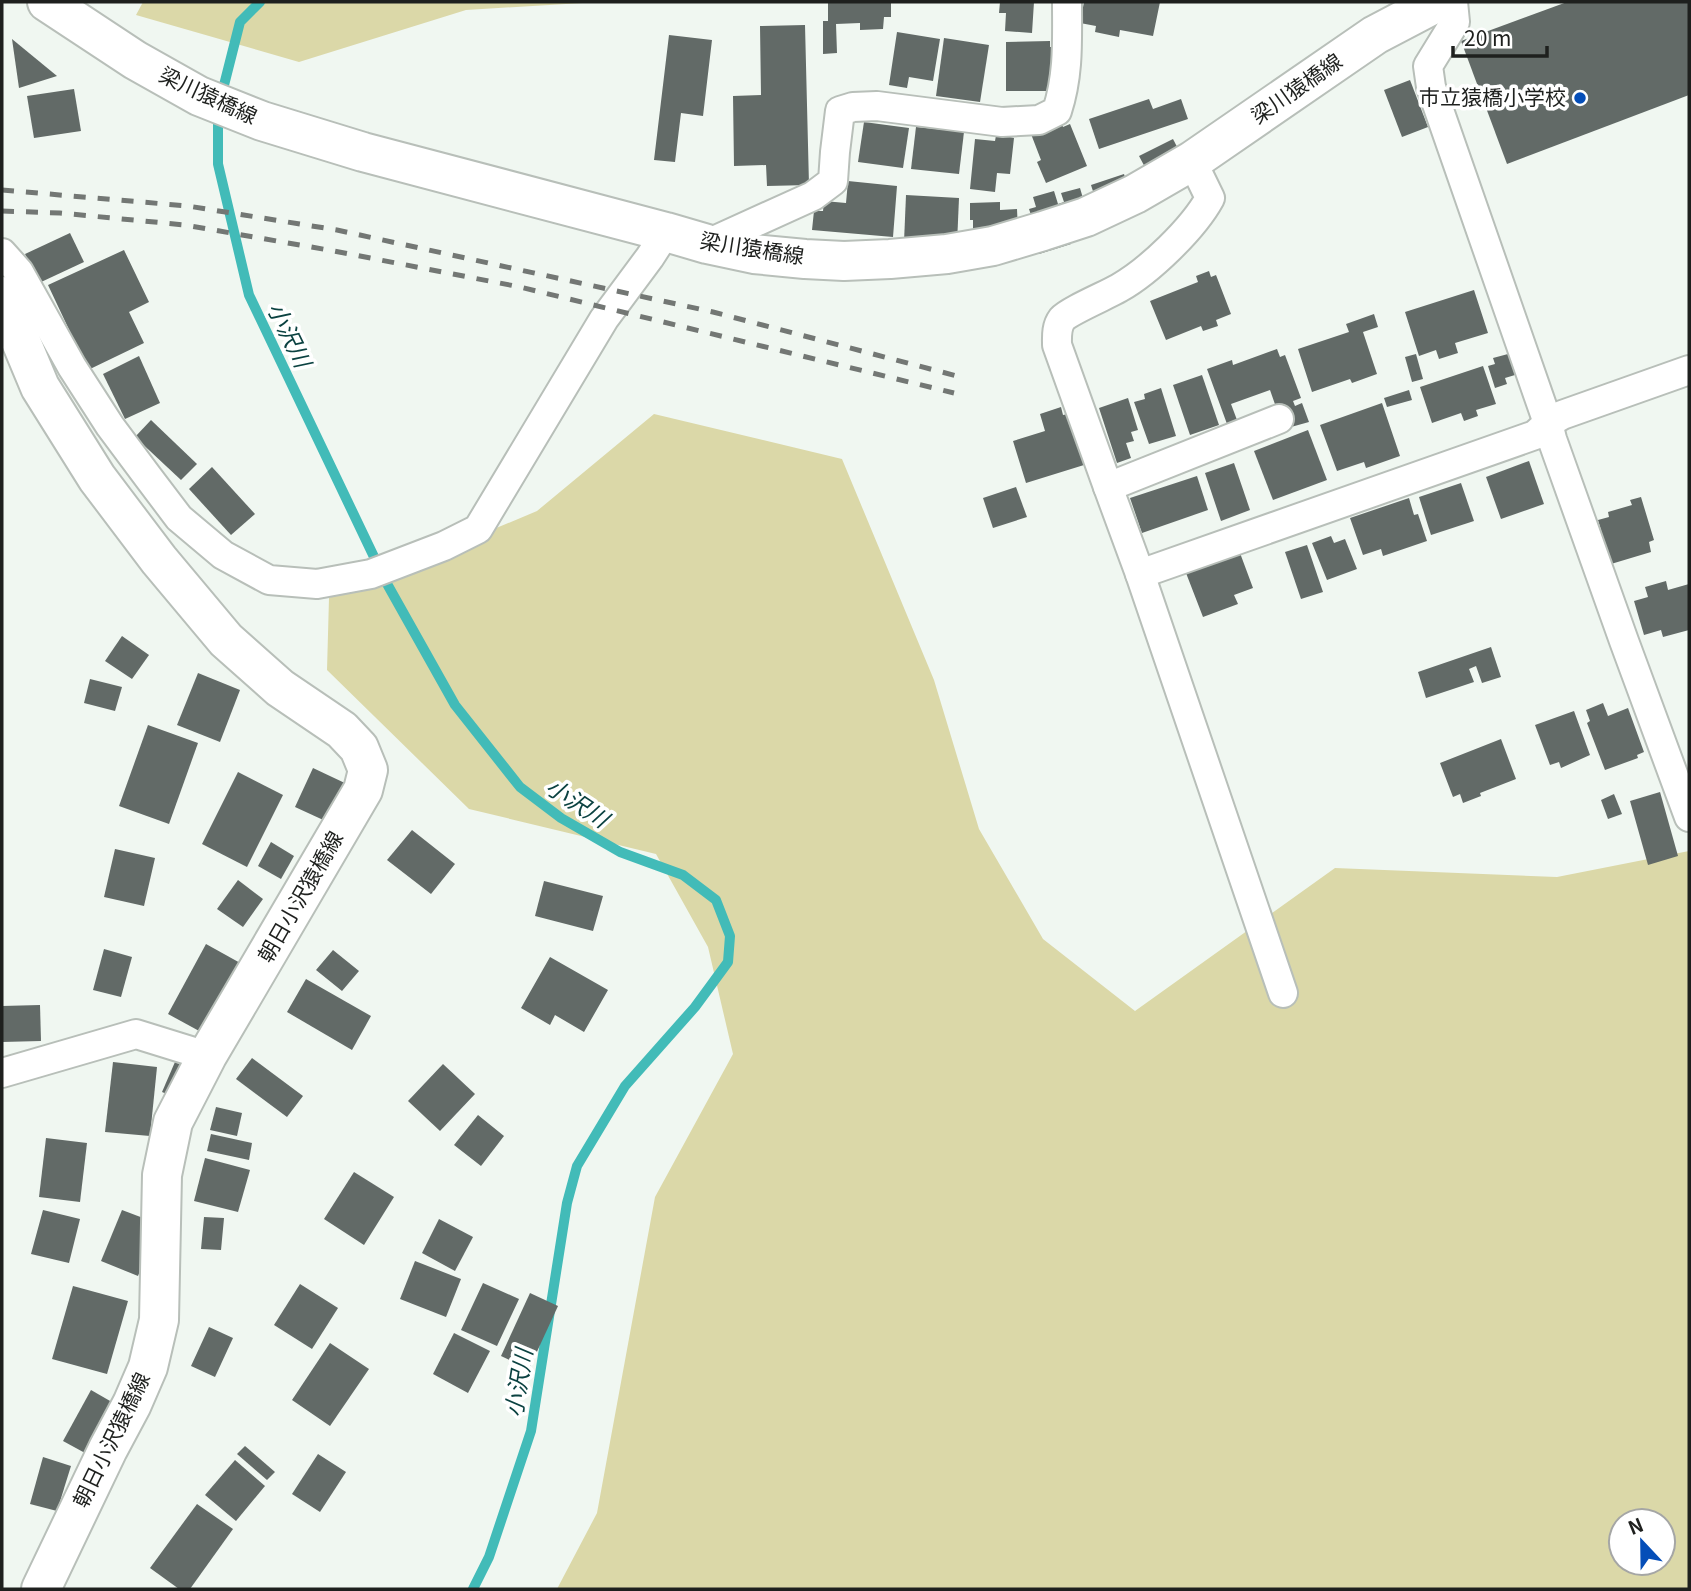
<svg xmlns="http://www.w3.org/2000/svg" width="1691" height="1591" viewBox="0 0 1691 1591" font-family="Georgia,'Noto Sans JP',serif">
<style>
.green{fill:#dbd8a8;fill-rule:evenodd}
.lines{fill:none;stroke-linecap:round;stroke-linejoin:round}
.stream{stroke:#42bbb8;stroke-width:10}
.building{fill:#626a67}
.street-casing{stroke:#b8bfb9;stroke-width:32}
.secondary-casing{stroke:#b8bfb9;stroke-width:42}
.street{stroke:#fff;stroke-width:28}
.secondary{stroke:#fff;stroke-width:38}
.rail{stroke:#737774;stroke-width:5;stroke-dasharray:12 12;stroke-linecap:butt}
.poi-dot{fill:#054eb8;stroke:#fff;stroke-width:2.5}
.labels{text-anchor:middle;stroke-width:7;stroke-linejoin:round;paint-order:stroke}
.street-label{font-size:21px;fill:#1e201e;stroke:#fff}
.poi-label{font-size:21px;fill:#1e201e;stroke:#fff;text-anchor:end}
.water-label{font-size:23px;font-style:italic;fill:#0b4241;stroke:#fff}
</style>
<rect width="100%" height="100%" fill="#f0f7f1"/>
<g class="green">
<polygon points="143,2 599,2 466,10 299,62 136,15"/>
<path d="M 654,414 L 842,459 L 934,680 L 979,829 L 1043,939 L 1135,1011 L 1335,868 L 1557,877 L 1689,851 L 1689,1589 L 557,1589 L 597,1513 L 655,1197 L 733,1054 L 708,947 L 656,854 L 469,809 L 327,670 L 329,598 L 537,511 ZM 1621,1521 L 1663,1521 L 1663,1563 L 1621,1563 Z"/>
</g>
<g class="lines">
<g class="stream">
<polyline points="221,97 240,22 260,2"/>
<polyline points="218,112 218,164 249,295 386,582 455,705 520,787 561,818 620,852 683,875 716,900 730,936 728,962 695,1007 625,1086 577,1166 567,1203 531,1431 489,1557 473,1589"/>
</g>
</g>
<g class="building">
<polygon points="828,2 891,2 891,17 884,17 883,29 860,30 860,23 836,24 837,53 823,54 823,21 828,21"/>
<polygon points="1000,2 1034,2 1032,33 1005,31 1006,13 999,13"/>
<polygon points="1084,2 1160,2 1153,36 1120,30 1119,37 1095,32 1096,26 1080,23"/>
<polygon points="1567,2 1689,2 1689,95 1507,164 1461,41"/>
<polygon points="805,25 809,185 767,186 766,165 734,166 733,96 761,95 760,26"/>
<polygon points="897,32 940,39 933,81 909,77 907,88 889,85"/>
<polygon points="669,35 712,40 703,116 681,113 675,162 654,160"/>
<polygon points="944,38 989,45 980,102 936,96"/>
<polygon points="12,39 57,76 19,88"/>
<polygon points="1050,41 1050,47 1054,47 1054,91 1006,91 1006,42"/>
<polygon points="1410,80 1428,127 1402,137 1384,90"/>
<polygon points="74,89 81,131 34,138 27,96"/>
<polygon points="1149,99 1153,109 1181,99 1188,119 1099,149 1089,119"/>
<polygon points="864,122 909,128 903,168 858,162"/>
<polygon points="1061,122 1063,127 1070,124 1087,166 1046,183 1037,162 1041,160 1031,134"/>
<polygon points="916,127 964,132 959,174 911,169"/>
<polygon points="997,130 1010,131 1010,137 1014,138 1010,174 997,173 995,192 970,189 975,139 995,141"/>
<polygon points="1173,139 1188,168 1155,186 1139,156"/>
<polygon points="1124,174 1132,199 1099,210 1091,185"/>
<polygon points="848,181 897,186 893,237 812,230 814,211 823,211 824,201 846,203"/>
<polygon points="1080,188 1087,212 1067,233 1071,244 1039,254 1027,216 1031,215 1029,209 1036,207 1033,197 1054,191 1058,204 1064,202 1061,193"/>
<polygon points="906,195 959,198 957,244 904,242"/>
<polygon points="1000,202 1000,210 1017,209 1018,232 973,235 973,220 970,220 970,203"/>
<polygon points="70,233 84,262 39,283 25,254"/>
<polygon points="124,250 149,302 129,312 144,343 88,370 48,285"/>
<polygon points="1209,271 1211,277 1216,275 1231,314 1216,320 1218,326 1203,331 1201,326 1166,340 1150,301 1198,282 1196,276"/>
<polygon points="1474,290 1488,333 1455,343 1458,353 1439,359 1436,350 1419,356 1405,312"/>
<polygon points="1374,314 1378,327 1363,332 1377,374 1352,383 1350,379 1312,392 1298,349 1349,332 1346,324"/>
<polygon points="1277,349 1280,357 1285,355 1301,398 1293,401 1295,406 1302,403 1309,422 1291,427 1284,408 1277,410 1270,390 1231,404 1237,420 1227,424 1207,369 1232,360 1233,365"/>
<polygon points="1416,354 1423,379 1412,382 1405,357"/>
<polygon points="1508,354 1515,375 1505,378 1507,384 1495,388 1488,366 1495,364 1493,358"/>
<polygon points="139,356 160,403 125,419 103,374"/>
<polygon points="1483,366 1496,404 1476,410 1478,416 1464,421 1461,413 1432,423 1420,387"/>
<polygon points="1202,375 1219,425 1190,435 1173,385"/>
<polygon points="1161,388 1176,436 1149,444 1134,402 1145,399 1144,394"/>
<polygon points="1409,390 1412,400 1387,407 1384,398"/>
<polygon points="1128,398 1138,430 1131,432 1134,441 1126,443 1131,458 1117,463 1099,408"/>
<polygon points="1382,403 1400,456 1366,468 1364,462 1337,471 1320,425"/>
<polygon points="1061,407 1063,415 1068,414 1084,465 1026,483 1013,441 1045,431 1040,414"/>
<polygon points="151,420 197,464 181,480 135,437"/>
<polygon points="1308,430 1327,480 1273,500 1254,451"/>
<polygon points="1529,461 1544,504 1501,519 1486,477"/>
<polygon points="1234,463 1250,510 1221,521 1205,473"/>
<polygon points="212,467 255,514 231,535 189,489"/>
<polygon points="1197,476 1208,510 1142,533 1130,498"/>
<polygon points="1461,483 1474,521 1431,535 1419,497"/>
<polygon points="1016,487 1027,517 993,528 983,498"/>
<polygon points="1641,497 1654,540 1649,542 1651,552 1611,564 1598,520 1609,517 1608,512 1632,505 1630,500"/>
<polygon points="1409,498 1414,515 1418,514 1427,541 1383,556 1381,549 1363,555 1350,518"/>
<polygon points="1331,536 1334,543 1345,539 1357,569 1327,580 1312,543"/>
<polygon points="1307,545 1323,592 1301,599 1285,552"/>
<polygon points="1240,553 1253,588 1234,595 1238,604 1203,617 1186,573"/>
<polygon points="1666,581 1668,590 1689,584 1689,630 1663,637 1661,630 1644,635 1634,601 1648,597 1645,587"/>
<polygon points="122,636 149,655 132,679 105,661"/>
<polygon points="1491,647 1501,677 1482,683 1476,666 1469,669 1474,682 1426,698 1418,672"/>
<polygon points="198,673 240,690 220,742 177,725"/>
<polygon points="90,679 122,687 115,711 84,703"/>
<polygon points="1603,703 1608,716 1628,708 1644,752 1637,755 1638,758 1605,770 1587,723 1590,721 1586,710"/>
<polygon points="1574,711 1590,755 1561,768 1559,762 1550,765 1535,725"/>
<polygon points="148,725 198,743 169,824 119,806"/>
<polygon points="1501,739 1516,779 1480,793 1481,796 1463,803 1460,794 1453,797 1440,763"/>
<polygon points="313,768 349,785 332,824 295,807"/>
<polygon points="238,772 283,795 247,867 202,844"/>
<polygon points="1660,792 1678,856 1648,865 1630,801"/>
<polygon points="1614,794 1622,814 1608,819 1601,800"/>
<polygon points="412,830 455,864 431,894 387,860"/>
<polygon points="271,842 294,856 281,879 258,866"/>
<polygon points="115,849 155,858 144,906 104,897"/>
<polygon points="238,880 263,899 243,927 217,909"/>
<polygon points="544,881 603,896 593,931 535,916"/>
<polygon points="206,944 251,969 212,1038 168,1014"/>
<polygon points="104,949 132,957 121,997 93,990"/>
<polygon points="333,950 359,971 342,991 316,970"/>
<polygon points="550,957 608,990 584,1032 555,1015 550,1025 521,1008"/>
<polygon points="306,979 371,1016 352,1050 287,1012"/>
<polygon points="40,1005 41,1041 2,1042 2,1006"/>
<polygon points="252,1058 303,1096 287,1117 236,1079"/>
<polygon points="113,1062 157,1067 150,1136 105,1132"/>
<polygon points="175,1062 200,1074 188,1103 162,1092"/>
<polygon points="443,1064 475,1094 440,1131 408,1101"/>
<polygon points="216,1107 242,1113 237,1136 210,1130"/>
<polygon points="478,1115 504,1136 481,1166 454,1145"/>
<polygon points="211,1134 252,1143 249,1160 207,1151"/>
<polygon points="46,1138 87,1143 80,1202 39,1197"/>
<polygon points="205,1158 250,1170 238,1212 194,1201"/>
<polygon points="354,1172 394,1197 364,1245 324,1219"/>
<polygon points="43,1210 80,1219 69,1263 31,1254"/>
<polygon points="122,1210 159,1224 138,1276 101,1261"/>
<polygon points="204,1217 224,1218 221,1250 201,1249"/>
<polygon points="439,1219 473,1237 455,1271 422,1253"/>
<polygon points="415,1261 461,1279 446,1317 400,1299"/>
<polygon points="483,1283 519,1299 497,1346 461,1330"/>
<polygon points="300,1284 338,1308 312,1349 274,1325"/>
<polygon points="73,1286 128,1301 107,1374 52,1359"/>
<polygon points="530,1293 558,1306 529,1369 501,1356"/>
<polygon points="209,1327 233,1338 215,1377 191,1366"/>
<polygon points="454,1333 490,1351 468,1393 433,1374"/>
<polygon points="330,1343 369,1369 330,1426 292,1400"/>
<polygon points="91,1390 124,1409 96,1459 63,1441"/>
<polygon points="245,1446 275,1472 267,1480 237,1454"/>
<polygon points="318,1454 346,1472 320,1512 292,1494"/>
<polygon points="43,1457 71,1466 57,1511 30,1504"/>
<polygon points="235,1460 265,1486 236,1521 205,1495"/>
<polygon points="197,1504 233,1529 190,1589 179,1589 150,1568"/>
</g>
<g class="lines">
<defs>
<g id="street">
<polyline points="1453,2 1455,22 1428,66 1431,87 1548,423 1562,415 1689,370"/>
<path d="M 707,244 L 813,196 L 833,181 L 835,152 L 840,111 L 853,107 L 877,106 L 1002,122 L 1039,120 L 1057,111 C 1069,74 1067,40 1067,2"/>
<polyline points="2,253 19,272 72,367 110,426 148,477 179,518 223,555 269,580 317,584 371,574 444,546 478,529 604,319 650,257 666,232"/>
<polyline points="1279,419 1108,487 1140,574 1283,993"/>
<path d="M 1108,487 L 1057,345 C 1057,337 1056,327 1062,319 C 1069,311 1107,295 1119,288 C 1149,271 1193,229 1210,198 L 1192,161"/>
<polyline points="1140,574 1535,435 1548,423 1552,439 1624,641 1689,817"/>
<polyline points="2,1073 136,1034 207,1056"/>
</g>
<g id="secondary">
<polyline points="47,2 135,60 199,96 262,121 363,152 666,232 707,244 754,254 805,259 844,261 890,259 947,254 993,246 1043,231 1086,217 1135,194 1192,161 1375,35 1438,2"/>
<polyline points="2,296 40,387 97,478 159,560 226,640 280,688 342,730 359,748 368,770 363,790 207,1056 173,1122 162,1175 159,1320 148,1367 132,1404 108,1449 41,1589"/>
</g>
</defs>
<use href="#street" class="street-casing"/>
<use href="#secondary" class="secondary-casing"/>
<use href="#street" class="street"/>
<use href="#secondary" class="secondary"/>
<g class="rail">
<polyline points="2,190 188,206 337,230 713,312 957,376"/>
<polyline points="2,211 60,213 185,225 334,251 520,287 954,393"/>
</g>
</g>
<circle class="poi-dot" cx="1580" cy="98" r="7"/>
<g class="labels">
<g class="street-label">
<text transform="translate(1297 89) rotate(-35)" y="7">梁川猿橋線</text>
<text transform="translate(208 96) rotate(25)" y="7">梁川猿橋線</text>
<text transform="translate(752 249) rotate(9)" y="7">梁川猿橋線</text>
<text transform="translate(301 897) rotate(-60)" y="7">朝日小沢猿橋線</text>
<text transform="translate(112 1440) rotate(-64)" y="7">朝日小沢猿橋線</text>
</g>
<g class="poi-label">
<text x="1566" y="105">市立猿橋小学校</text>
</g>
<g class="water-label">
<text transform="translate(289 335) rotate(64)" y="8">小沢川</text>
<text transform="translate(577 803) rotate(33)" y="8">小沢川</text>
<text transform="translate(519 1383) rotate(-81)" y="8">小沢川</text>
</g>
</g>
<rect width="1691" height="1591" fill="none" stroke="#1e201e" stroke-width="7"/>
<g transform="translate(1642 1542) rotate(338)"><circle r="33" fill="#ffffff" stroke="#a5a6a5" stroke-width="2"/>
<path d="M0-5L12 26L0 18L-12 26Z" fill="#054eb8"/>
<text y="-10" font-size="19" font-weight="bold" text-anchor="middle" fill="#1e201e">N</text>
</g>
<path d="M1453 46v10h94v-10" fill="none" stroke="#1e201e" stroke-width="3.5"/>
<text x="1464" y="46" font-size="21" fill="#1e201e" stroke="#ffffff" stroke-width="5" paint-order="stroke">20 m</text>
</svg>
